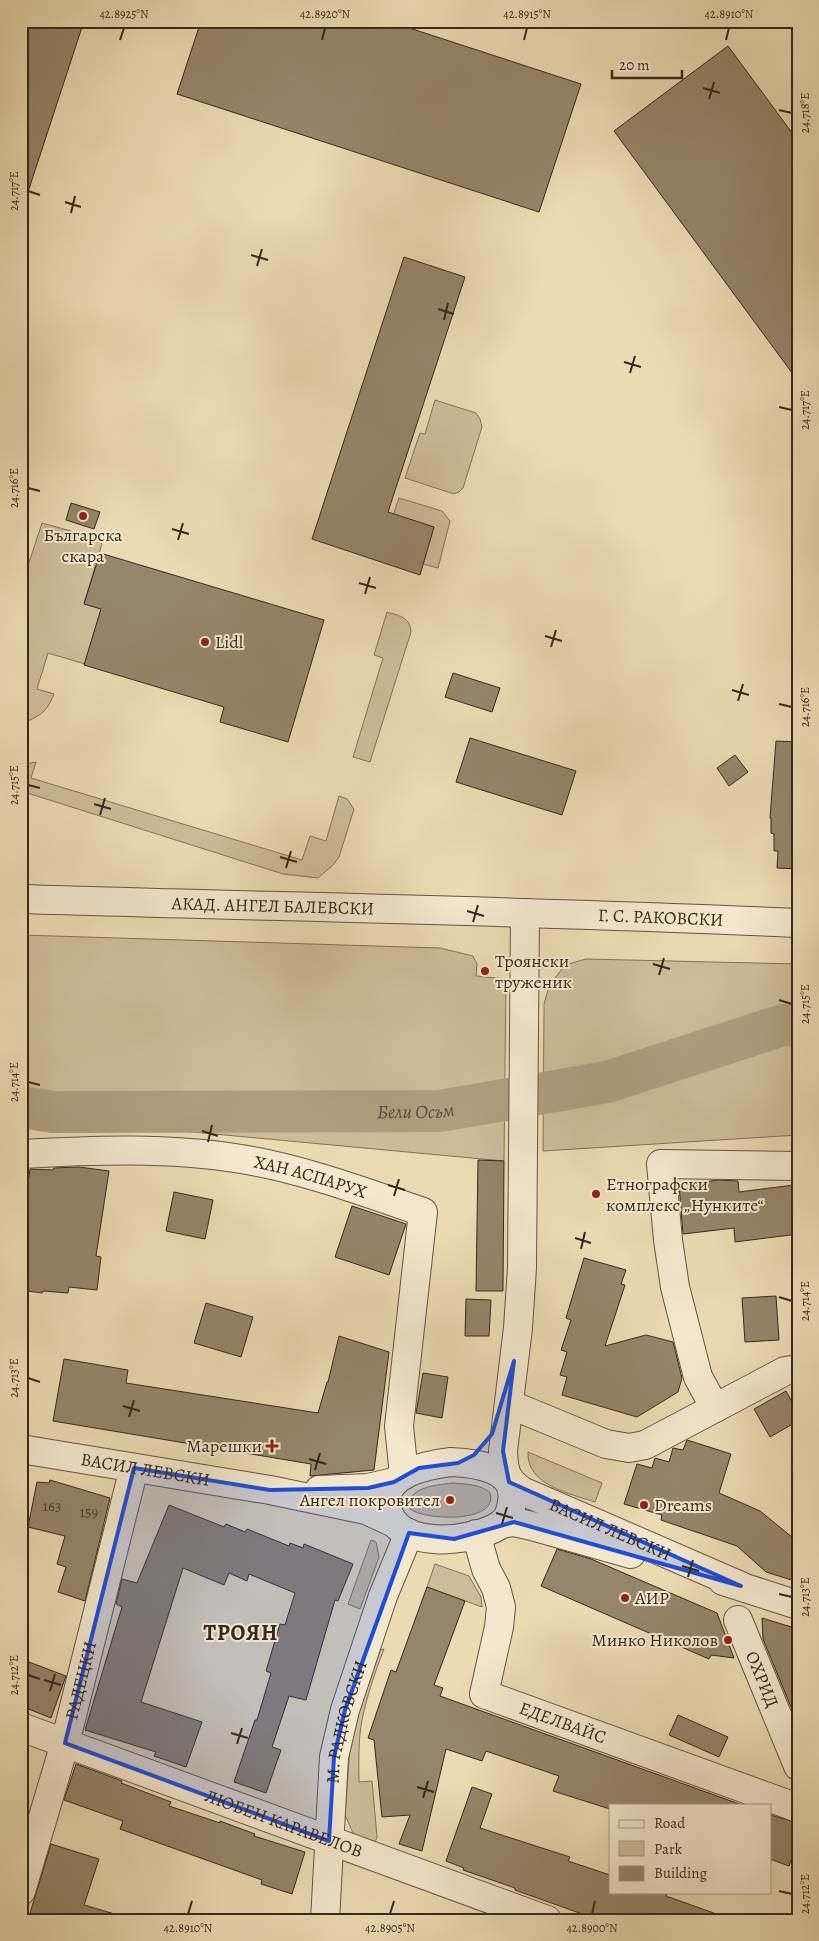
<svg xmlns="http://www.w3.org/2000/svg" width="819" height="1941" viewBox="0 0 819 1941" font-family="Alegreya,serif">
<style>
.green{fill:#cdbc99;stroke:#82725b}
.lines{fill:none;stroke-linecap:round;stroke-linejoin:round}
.river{stroke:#ae9e7f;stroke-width:42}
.building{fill:#95856a;stroke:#36291d}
.minor-casing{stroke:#645542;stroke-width:30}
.minor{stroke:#f3e7cd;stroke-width:28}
.marked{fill:#1d4ed8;fill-opacity:0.2;stroke:#1d4ed8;stroke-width:4;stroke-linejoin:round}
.ticks{fill:none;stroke:#36291d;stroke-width:2}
.poi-dot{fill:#8f2418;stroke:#f3e7cd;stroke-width:2}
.labels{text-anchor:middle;stroke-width:4;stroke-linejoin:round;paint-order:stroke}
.number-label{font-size:15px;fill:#4e4030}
.poi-label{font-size:18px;fill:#36291d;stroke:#f3e7cd;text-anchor:start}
.street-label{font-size:18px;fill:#36291d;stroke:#f3e7cd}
.water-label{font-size:19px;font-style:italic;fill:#5a4c3a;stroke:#f3e7cd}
.district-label{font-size:22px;font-weight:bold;letter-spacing:1px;fill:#36291d;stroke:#f3e7cd}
.neatline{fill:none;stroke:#36291d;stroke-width:2}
.ticks-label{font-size:12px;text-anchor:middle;fill:#36291d}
</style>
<rect width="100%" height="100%" fill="#ecdab2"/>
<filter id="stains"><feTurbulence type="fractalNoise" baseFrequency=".004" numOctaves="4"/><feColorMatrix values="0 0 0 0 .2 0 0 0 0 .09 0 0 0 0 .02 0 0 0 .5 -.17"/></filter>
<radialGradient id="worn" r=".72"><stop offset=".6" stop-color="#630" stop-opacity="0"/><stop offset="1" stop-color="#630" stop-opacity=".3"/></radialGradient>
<g class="green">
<polygon points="435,400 476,413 480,419 482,427 463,488 459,492 454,494 405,478 420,433 425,434"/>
<polygon points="399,498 442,511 450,521 438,568 423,564 434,527 402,517 379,557"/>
<path d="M 42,523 L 96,538 L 102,544 L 84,603 L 101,609 L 85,664 L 48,653 L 37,689 L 54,694 C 46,714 39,716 21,724 L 21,587 Z"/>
<path d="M 387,612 C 400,616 410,617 411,632 L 370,762 L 353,757 L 383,658 L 374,655 Z"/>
<polygon points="36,762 31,778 302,860 310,836 326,841 339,796 347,799 354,809 339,857 333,865 318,878 283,874 21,791 21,765"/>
<polygon points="21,935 440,948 473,956 477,964 476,976 506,979 504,1161 21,1116"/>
<polygon points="586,959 798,964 798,1135 543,1151 544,1004 549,986 565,965"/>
<path d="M 528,1452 L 602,1483 L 595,1502 C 571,1494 526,1485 528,1452 Z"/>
<path d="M 452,1483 C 465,1484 481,1484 490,1493 C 499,1523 427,1521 410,1509 L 409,1500 C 417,1486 438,1485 452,1483 Z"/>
<polygon points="371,1540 376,1542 379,1557 360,1609 348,1604"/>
<polygon points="435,1564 469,1576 481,1597 482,1607 427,1587"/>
<path d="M 384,1649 C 375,1672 367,1696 362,1720 C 358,1740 359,1762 359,1782 L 372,1781 L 377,1837 L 375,1843 L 363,1840 L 353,1833 L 345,1815 L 350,1748 L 358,1713 L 380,1650 Z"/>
</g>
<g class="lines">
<path class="river" id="s1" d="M 21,1107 L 53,1112 L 440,1111 L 607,1082 L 783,1025 L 798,1026"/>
</g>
<g class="building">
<polygon points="21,21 84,21 25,201 21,201"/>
<polygon points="201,21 388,21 581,84 539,212 177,94"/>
<polygon points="728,46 798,141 798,381 614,131"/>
<polygon points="404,257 465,277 388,512 434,527 420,575 312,539"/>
<polygon points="71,503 100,512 94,529 66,520"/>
<polygon points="100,553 324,620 288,742 220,722 224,707 84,665 101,609 84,604"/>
<polygon points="453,673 500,688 492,712 445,697"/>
<polygon points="470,738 576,771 562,815 456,782"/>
<polygon points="776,741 798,742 798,869 777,868 778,851 774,851 774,834 771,833 771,818 770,818"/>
<polygon points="735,755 748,772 729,786 717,768"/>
<polygon points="478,1160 504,1161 503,1291 476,1291"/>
<polygon points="79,1167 109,1171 96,1256 101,1257 97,1290 69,1287 68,1293 43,1291 42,1293 21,1290 21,1189 27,1190 30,1169 53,1170 54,1168"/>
<polygon points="719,1180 738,1181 739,1192 794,1185 796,1197 798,1196 798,1234 735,1242 734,1228 683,1234 679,1185"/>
<polygon points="174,1192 213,1200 205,1239 166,1231"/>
<polygon points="352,1206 406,1224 389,1275 335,1257"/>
<polygon points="584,1258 626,1270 621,1284 625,1285 605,1346 646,1335 673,1342 682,1378 678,1392 637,1417 562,1395 567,1377 560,1375 567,1352 561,1350 571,1320 566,1318"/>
<polygon points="776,1296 779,1340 745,1342 742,1298"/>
<polygon points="466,1299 491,1300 489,1336 465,1336"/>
<polygon points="206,1303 253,1317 241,1357 194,1343"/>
<polygon points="339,1336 389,1352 374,1470 310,1476 311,1464 53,1421 64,1359 128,1370 126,1383 318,1413 327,1382 328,1382"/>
<polygon points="423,1373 448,1377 442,1418 416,1413"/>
<polygon points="786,1391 798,1413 798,1421 770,1437 754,1409"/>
<polygon points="687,1440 731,1454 719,1493 760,1511 798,1542 798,1582 766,1572 737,1546 661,1520 662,1515 624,1504 637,1464 652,1468 655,1458 669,1462 673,1448 683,1450"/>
<polygon points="50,1480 110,1498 85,1601 58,1592 66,1567 57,1564 65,1536 28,1527 37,1482 49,1483"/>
<polygon points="169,1505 224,1527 226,1524 245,1532 247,1529 289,1546 290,1543 303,1548 304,1544 353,1564 338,1601 335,1600 306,1700 289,1696 272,1747 281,1750 266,1793 234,1782 255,1720 257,1720 271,1673 266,1671 280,1624 285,1625 295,1593 249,1574 247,1581 229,1573 224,1585 183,1568 141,1702 202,1722 186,1767 154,1756 156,1752 85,1730 122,1607 116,1604 122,1579 137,1583"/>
<polygon points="557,1549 591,1559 717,1613 734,1658 711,1655 709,1659 541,1586"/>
<polygon points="427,1587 465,1601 434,1685 443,1688 440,1696 742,1805 610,1805 610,1809 553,1791 559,1776 486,1751 482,1761 446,1749 422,1851 399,1844 410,1815 382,1817 374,1740 368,1738 391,1670 396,1672"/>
<polygon points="762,1618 798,1629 798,1724 763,1639"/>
<polygon points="21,1659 66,1676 51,1718 21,1706"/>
<polygon points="678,1715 728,1737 719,1757 669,1735"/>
<polygon points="76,1764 122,1781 121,1783 171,1802 169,1806 220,1823 220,1821 255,1834 254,1836 305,1852 292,1894 261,1884 262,1880 120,1829 123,1821 64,1800"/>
<polygon points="472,1787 492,1794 480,1828 570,1857 568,1861 610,1875 610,1892 668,1892 666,1896 725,1917 725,1920 599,1920 515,1890 515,1888 463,1870 464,1868 446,1861"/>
<polygon points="770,1815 798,1823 798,1840 789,1866 770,1859"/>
<polygon points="51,1844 99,1859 84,1905 118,1915 117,1920 28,1920"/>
</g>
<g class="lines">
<defs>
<g id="minor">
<path id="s2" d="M 21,899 C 280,907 539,911 798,923"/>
<path id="s3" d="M 525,913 L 522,1268 L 518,1328 L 503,1451 C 504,1471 505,1479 522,1491 L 741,1586"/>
<path id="s4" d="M 21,1154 C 94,1150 169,1147 241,1159 C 303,1169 364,1192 423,1212 L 399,1426 L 404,1475"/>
<polyline points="509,1404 606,1444 629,1448 645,1445 785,1371 798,1369"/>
<polyline points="715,1408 698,1377 675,1287 668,1240 661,1164 798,1166"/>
<path id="s5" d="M 21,1449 L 270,1490 L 366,1510 L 392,1522"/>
<path d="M 451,1462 C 475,1463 518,1468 512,1502 C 511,1510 508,1520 500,1525 C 472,1543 395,1551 387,1507 C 381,1473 427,1465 451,1462 Z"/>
<polyline points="319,1490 368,1488 394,1482"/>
<polyline points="501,1524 514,1522 532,1526 631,1554"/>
<path id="s6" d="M 476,1534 L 486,1569 L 496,1588 L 501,1607 L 499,1627 L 484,1694 L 798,1808"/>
<polyline points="723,1581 798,1605"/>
<path id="s7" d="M 738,1620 L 798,1766"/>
<path id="s8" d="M 21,1727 L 547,1920"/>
<path id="s9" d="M 21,1891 L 65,1743 L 134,1468"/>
<path id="s10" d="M 325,1920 L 334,1757 L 345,1710 L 383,1596 L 409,1533"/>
</g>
</defs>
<use href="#minor" class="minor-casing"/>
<use href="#minor" class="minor"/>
</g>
<path class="marked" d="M 514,1361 L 503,1451 L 509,1482 L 741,1586 L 514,1522 L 454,1539 L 409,1533 L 345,1710 L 334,1757 L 329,1841 L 65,1743 L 134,1468 L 270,1490 L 368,1488 L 394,1482 L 419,1468 L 458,1463 L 474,1455 L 492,1434 Z"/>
<path class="ticks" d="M 120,40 L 124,28M 322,40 L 325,28M 524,40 L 527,28M 726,40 L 729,28M 703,88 L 720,93M 709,99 L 714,82M 779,110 L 792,113M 28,191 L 40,195M 65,202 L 81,207M 71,213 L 75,196M 251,255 L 268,260M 257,266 L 262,249M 438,309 L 454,314M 444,320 L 448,303M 624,362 L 641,367M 630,373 L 635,356M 779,407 L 792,410M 28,488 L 40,491M 172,529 L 189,534M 178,540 L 183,523M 359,583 L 376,588M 365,594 L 370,577M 545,636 L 562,641M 551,647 L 556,630M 732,690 L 749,695M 738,701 L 743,684M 779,704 L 792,707M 28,785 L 40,788M 94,804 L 111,809M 100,815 L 105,798M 280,857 L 297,862M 286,868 L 291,851M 467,911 L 484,916M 473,922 L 478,905M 653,964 L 670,969M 659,975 L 664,958M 779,1000 L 792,1004M 28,1082 L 40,1085M 202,1131 L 218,1136M 208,1142 L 212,1125M 388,1185 L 405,1190M 394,1196 L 399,1179M 575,1238 L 591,1243M 581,1249 L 585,1232M 779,1297 L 792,1301M 28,1378 L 40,1382M 123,1406 L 140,1411M 129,1417 L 134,1400M 309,1459 L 326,1464M 315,1470 L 320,1453M 496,1513 L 513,1518M 502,1524 L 507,1507M 682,1566 L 699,1571M 688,1577 L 693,1560M 779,1594 L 792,1597M 28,1675 L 40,1679M 44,1680 L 61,1685M 50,1691 L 55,1674M 231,1733 L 248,1738M 237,1744 L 242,1728M 417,1787 L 434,1792M 423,1798 L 428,1781M 779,1891 L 792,1894M 188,1914 L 192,1901M 390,1914 L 394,1901M 592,1914 L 595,1901"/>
<g class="poi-dot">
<circle cx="83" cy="516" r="5"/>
<circle cx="205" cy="642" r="5"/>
<circle cx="485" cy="971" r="5"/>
<circle cx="596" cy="1194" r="5"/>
<path d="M269.5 1438.5h5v5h5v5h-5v5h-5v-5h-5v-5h5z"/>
<circle cx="450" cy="1500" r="5"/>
<circle cx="644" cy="1505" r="5"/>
<circle cx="625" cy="1598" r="5"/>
<circle cx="728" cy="1640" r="5"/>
</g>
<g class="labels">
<g class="number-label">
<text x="52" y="1511">163</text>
<text x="89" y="1517">159</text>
</g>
<g class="poi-label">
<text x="83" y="541" text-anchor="middle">Българска<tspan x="83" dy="21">скара</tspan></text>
<text x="215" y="648">Lidl</text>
<text x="495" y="967">Троянски<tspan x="495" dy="21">труженик</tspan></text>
<text x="606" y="1190">Етнографски<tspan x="606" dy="21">комплекс „Нунките“</tspan></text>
<text x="262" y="1452" text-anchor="end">Марешки</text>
<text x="440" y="1506" text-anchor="end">Ангел покровител</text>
<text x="654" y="1511">Dreams</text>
<text x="635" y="1604">АИР</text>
<text x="718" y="1646" text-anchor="end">Минко Николов</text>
</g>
<g class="street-label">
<text dy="6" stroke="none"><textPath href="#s2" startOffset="252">АКАД. АНГЕЛ БАЛЕВСКИ</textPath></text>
<text dy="6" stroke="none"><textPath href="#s2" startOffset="640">Г. С. РАКОВСКИ</textPath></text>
<text dy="6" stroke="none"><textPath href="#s4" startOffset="292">ХАН АСПАРУХ</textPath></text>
<text dy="6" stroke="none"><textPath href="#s5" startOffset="126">ВАСИЛ ЛЕВСКИ</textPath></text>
<text dy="6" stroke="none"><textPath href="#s3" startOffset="682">ВАСИЛ ЛЕВСКИ</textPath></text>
<text dy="6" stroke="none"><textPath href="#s7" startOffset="64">ОХРИД</textPath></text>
<text dy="6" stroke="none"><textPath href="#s9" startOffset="219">РАДЕЦКИ</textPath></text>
<text dy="6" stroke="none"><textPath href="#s10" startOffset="200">М. РАДКОВСКИ</textPath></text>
<text dy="6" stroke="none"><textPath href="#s6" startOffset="250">ЕДЕЛВАЙС</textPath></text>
<text dy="6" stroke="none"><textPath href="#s8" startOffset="280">ЛЮБЕН КАРАВЕЛОВ</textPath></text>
</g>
<g class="water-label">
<text dy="7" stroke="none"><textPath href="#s1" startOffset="395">Бели Осъм</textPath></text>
</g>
<g class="district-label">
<text x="241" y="1640">ТРОЯН</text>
</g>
</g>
<rect width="819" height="1941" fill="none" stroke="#ecdab2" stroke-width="55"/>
<rect x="609" y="1804" width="162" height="90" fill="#f3e7cd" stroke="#a79b87"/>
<rect x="619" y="1820" width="25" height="8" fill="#f3e7cd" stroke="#a79b87"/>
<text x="654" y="1828" font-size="15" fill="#36291d">Road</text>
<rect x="619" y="1841" width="25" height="15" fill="#cdbc99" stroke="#a79b87"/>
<text x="654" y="1854" font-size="15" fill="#36291d">Park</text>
<rect x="619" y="1866" width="25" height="15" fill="#95856a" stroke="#a79b87"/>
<text x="654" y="1878" font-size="15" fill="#36291d">Building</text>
<path d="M612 70v8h70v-8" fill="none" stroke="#36291d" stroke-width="2.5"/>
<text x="619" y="70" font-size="15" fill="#36291d" stroke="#f3e7cd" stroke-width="4" paint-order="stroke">20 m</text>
<rect x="28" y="28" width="764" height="1886" class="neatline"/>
<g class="ticks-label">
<text x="124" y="18">42.8925°N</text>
<text x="325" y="18">42.8920°N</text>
<text x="527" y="18">42.8915°N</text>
<text x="729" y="18">42.8910°N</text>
<text transform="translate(805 113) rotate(-90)" y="4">24.718°E</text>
<text transform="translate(14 191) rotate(-90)" y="4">24.717°E</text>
<text transform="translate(805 410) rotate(-90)" y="4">24.717°E</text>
<text transform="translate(14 488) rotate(-90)" y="4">24.716°E</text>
<text transform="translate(805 707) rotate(-90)" y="4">24.716°E</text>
<text transform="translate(14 785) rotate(-90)" y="4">24.715°E</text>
<text transform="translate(805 1004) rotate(-90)" y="4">24.715°E</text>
<text transform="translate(14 1082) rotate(-90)" y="4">24.714°E</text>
<text transform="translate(805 1301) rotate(-90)" y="4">24.714°E</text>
<text transform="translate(14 1378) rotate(-90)" y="4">24.713°E</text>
<text transform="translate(805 1597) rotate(-90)" y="4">24.713°E</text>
<text transform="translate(14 1675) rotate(-90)" y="4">24.712°E</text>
<text transform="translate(805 1894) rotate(-90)" y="4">24.712°E</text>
<text x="188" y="1932">42.8910°N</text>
<text x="390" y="1932">42.8905°N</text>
<text x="592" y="1932">42.8900°N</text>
</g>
<rect width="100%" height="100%" filter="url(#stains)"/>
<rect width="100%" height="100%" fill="url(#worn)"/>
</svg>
